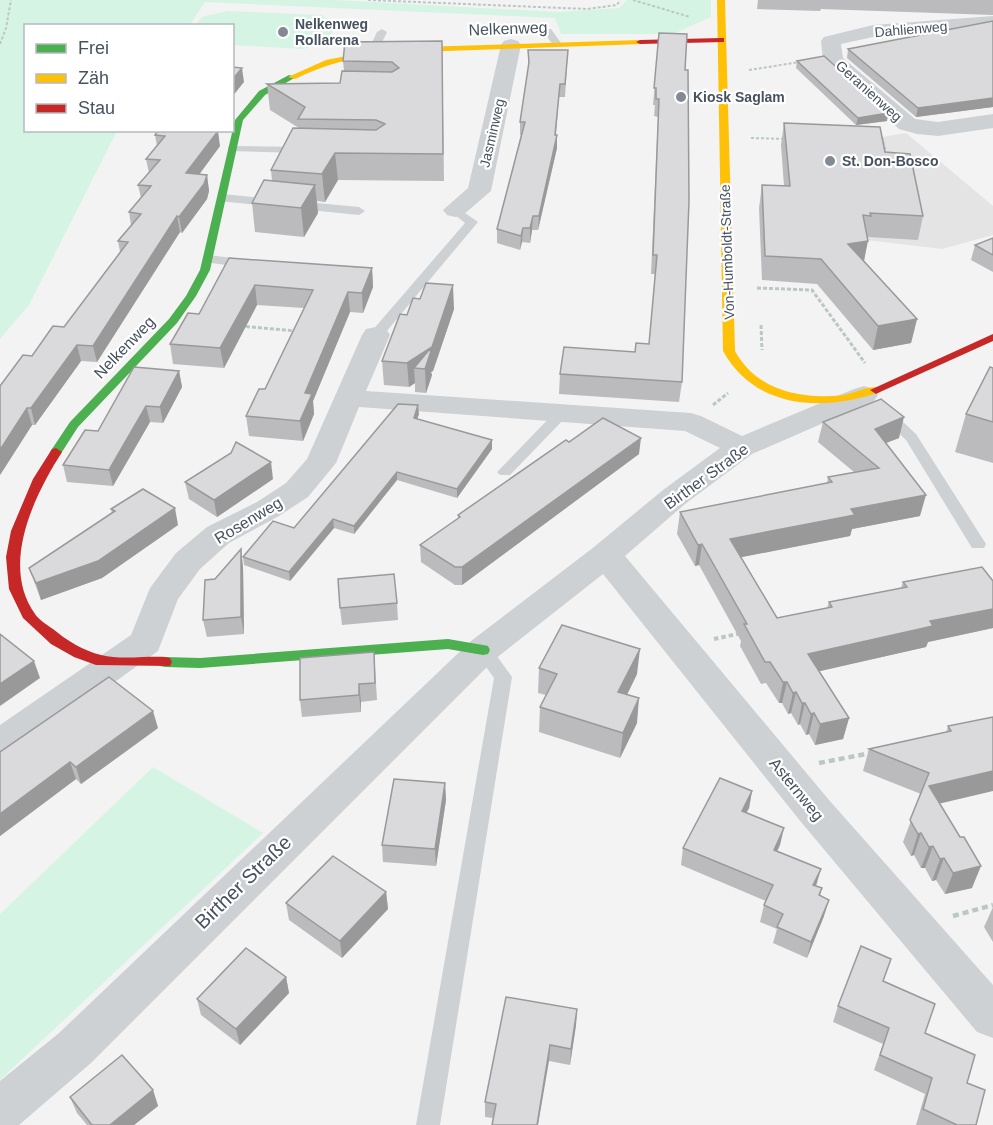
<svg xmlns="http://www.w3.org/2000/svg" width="993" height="1125" viewBox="0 0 993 1125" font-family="Arial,sans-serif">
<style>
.education{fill:#e4e4e5}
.green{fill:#d6f4e4}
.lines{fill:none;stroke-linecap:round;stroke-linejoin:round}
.path-far3{stroke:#bac8c5;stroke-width:2;stroke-dasharray:3 2;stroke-linecap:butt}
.path-far2{stroke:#bac8c5;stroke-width:3;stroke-dasharray:4 2;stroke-linecap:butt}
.path-far1{stroke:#bac8c5;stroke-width:4;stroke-dasharray:4.5 3;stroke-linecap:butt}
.path{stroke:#bac8c5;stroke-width:4.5;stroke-dasharray:6 4;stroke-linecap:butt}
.lane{fill:#ced1d4;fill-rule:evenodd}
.street{fill:#ced1d4;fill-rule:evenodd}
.fast{fill:#4caf50;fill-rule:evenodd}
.slow{fill:#ffc107;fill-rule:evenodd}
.jam{fill:#c62828;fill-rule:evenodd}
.wall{fill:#bbbbbd}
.shaded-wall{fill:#99999a}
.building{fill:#dadadc;stroke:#99999a;stroke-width:1.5}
.poi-dot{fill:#838a94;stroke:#fff;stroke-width:2}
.labels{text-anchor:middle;stroke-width:4.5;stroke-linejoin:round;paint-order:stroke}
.far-poi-label{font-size:14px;font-weight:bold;fill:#475261;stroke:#fff;text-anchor:start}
.far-street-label{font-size:14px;fill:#475261;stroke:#fff}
.street-label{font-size:16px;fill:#475261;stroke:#fff}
.near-street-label{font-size:20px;fill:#475261;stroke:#fff}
</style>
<rect width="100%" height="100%" fill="#f3f3f3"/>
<polygon class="education" points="906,133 993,206 993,235 942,249 866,240 876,138"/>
<g class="green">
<polygon points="0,0 336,0 558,12 619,8 627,0 711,0 711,17 673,34 561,34 555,18 205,2 190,25 26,26 26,130 117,131 29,305 0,339"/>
<polygon points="227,11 322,15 336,25 329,38 304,49 233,45 232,26 195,25 202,17"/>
<polygon points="153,767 263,833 0,1080 0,914"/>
</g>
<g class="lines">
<g class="path-far3">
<polyline points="368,0 587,9 617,5 620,0"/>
<polyline points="633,0 690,17"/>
<polyline points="0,44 6,28 11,0"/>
<polyline points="749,70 800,62"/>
<polyline points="882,137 887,156"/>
<polyline points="751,138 786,139"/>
</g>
<g class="path-far2">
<polyline points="757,288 812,290 865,363"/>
<polyline points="761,325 762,350"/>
<polyline points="240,326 296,331"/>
<polyline points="713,405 728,393"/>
</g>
<polyline class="path-far1" points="714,639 742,633"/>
<g class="path">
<polyline points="819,763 871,753"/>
<polyline points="953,916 993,905"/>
</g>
<g class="lane">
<polygon points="382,29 387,32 378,51 369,53 368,51 377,32"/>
<polygon points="545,29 551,29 561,43 559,45 553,45 543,31"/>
<polygon points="232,146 303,147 309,150 303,153 228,151 228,147"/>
<polygon points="222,194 359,207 365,211 359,215 218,201 218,195"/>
<polygon points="455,206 478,222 381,338 371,338 369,335 371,332 465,223 449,210"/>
<polygon points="208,255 249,260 255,264 249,268 204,262 202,259"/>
<polygon points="562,409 567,410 569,413 567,416 510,475 500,475 497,472 500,469 557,410"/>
<polygon points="885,409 890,410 916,434 986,544 984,548 972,548 906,440 878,413"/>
<polygon points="483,644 489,645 512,677 440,1125 416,1125 494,678 474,650 477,645"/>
</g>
<g class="street">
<polygon points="993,16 993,28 873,37 841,44 843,58 915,119 938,122 993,114 993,128 938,136 917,134 899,129 823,60 821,41 824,37 873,25"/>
<polygon points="511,39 518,41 521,45 491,191 463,215 455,217 447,215 443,210 468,188 501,45 504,41"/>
<polygon points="376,327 386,329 390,335 366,391 691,413 701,416 742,436 854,389 864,386 874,389 878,395 874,401 752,454 685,504 625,556 829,800 993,985 993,1038 977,1032 801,822 603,574 495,659 91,1063 19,1125 0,1125 0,1081 59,1033 471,641 594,547 663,490 720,448 685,431 359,407 336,463 308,497 279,516 229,543 200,569 178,599 158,651 13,755 0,760 0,725 131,635 150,588 176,553 207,527 257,502 286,483 307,459 362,335 366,329"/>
</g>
<g class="fast">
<polygon points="289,75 296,77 265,95 243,120 210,270 196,296 177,323 78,427 60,455 52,455 50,452 70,422 169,319 186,296 200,270 235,120 259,91"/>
<polygon points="448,639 483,645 488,646 490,650 488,654 483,655 448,649 200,668 165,667 160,666 158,662 160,658 165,657 200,658"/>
</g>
<g class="slow">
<path d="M 717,0 L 725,0 L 735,351 C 757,391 801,400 844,395 C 855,393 869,385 880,388 L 882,390 L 880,392 C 823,412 755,409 723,351 Z"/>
<path d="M 640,40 L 644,42 L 643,44 L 388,53 C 354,57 325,64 295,79 L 288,77 L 326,60 L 388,48 Z"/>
</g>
<g class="jam">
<polygon points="721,38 724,38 724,42 640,44 636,42 640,40"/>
<polygon points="993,334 993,341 880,392 876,394 870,390"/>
<path d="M 56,448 L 62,452 C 34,496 0,565 35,614 C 39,620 47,625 53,629 C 66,640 84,651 101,655 C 120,660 145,656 165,657 L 170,658 L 172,662 L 170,666 L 96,665 L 74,657 L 51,644 L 23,618 L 9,589 L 6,557 L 11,531 L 33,479 L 52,449 Z"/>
</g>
</g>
<g class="wall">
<polygon points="758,0 993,0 993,15 821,9 820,11 757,9"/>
<polygon points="993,21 993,107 916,117 847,58 848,49"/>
<polygon points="659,33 685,70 682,382 679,402 559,394 560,374 635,352 649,344 655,274 651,274 658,117 654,116 655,105 653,105"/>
<polygon points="442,41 444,181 338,180 325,202 317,201 318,213 304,237 255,232 252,203 272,181 271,170 299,128 270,110 267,84 340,83 344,71 343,61"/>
<polygon points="528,50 568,50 565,97 559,97 556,135 557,135 557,148 538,230 532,230 530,243 522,242 520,250 497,243 497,229 521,135 520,135 520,122 528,68"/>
<polygon points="797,61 887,121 856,125 796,68"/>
<polygon points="784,123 885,152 923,216 918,240 868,237 864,262 917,319 911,343 873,350 817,284 762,280 759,208 762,185 784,186 781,145"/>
<polygon points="158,130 220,146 199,175 207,175 209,191 207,199 182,233 180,232 97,362 81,361 35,425 32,425 0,475 32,356 64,327 120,252 118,241 131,225 129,212 141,198 138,185 149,173 146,159 157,146 155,135"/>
<polygon points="993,238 993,272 971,260 975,245"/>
<polygon points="229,258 372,268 373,287 363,313 350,312 313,401 314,414 303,441 249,436 246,416 265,389 304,308 257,305 224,368 173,364 170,344 199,314"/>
<polygon points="454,309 433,371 431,372 432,375 426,393 415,392 415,383 409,387 384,385 382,361 407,315"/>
<polygon points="993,368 993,463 955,452 966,414"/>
<polygon points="179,371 182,387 163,423 150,422 113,486 67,482 63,465 98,431"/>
<polygon points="419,414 417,419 492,449 457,498 397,480 354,534 334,528 290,581 244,565 243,557 294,528"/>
<polygon points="823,422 899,438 886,443 920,516 852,529 850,536 741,557 777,618 827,608 829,602 901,588 903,582 993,581 993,628 928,642 926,647 819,671 849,718 843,739 815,745 809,734 806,735 800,724 798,725 791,713 788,714 782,703 779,703 766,683 761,684 740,646 741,641 699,565 695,566 677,534 680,512 827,483 828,477 854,472 818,442"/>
<polygon points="569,442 639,454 462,585 455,585 421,562 420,545 458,519 458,515"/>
<polygon points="273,479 217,517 189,499 185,482"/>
<polygon points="111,509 178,525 102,578 41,600 29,568 112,513"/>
<polygon points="243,566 244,634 207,637 203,620 215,579"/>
<polygon points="397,603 398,620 342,625 340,608"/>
<polygon points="374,652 377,700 361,702 361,712 302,717 300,700"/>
<polygon points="539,668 637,674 627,695 637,723 620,758 539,732 540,707 546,695 538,693"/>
<polygon points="993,717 940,804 972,888 945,894 936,880 932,881 925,868 921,868 914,855 911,856 903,842 921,794 863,771 869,749 946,733 948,726"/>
<polygon points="158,728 81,784 76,779 0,836 0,752"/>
<polygon points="445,783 446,800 436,866 383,862 382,845"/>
<polygon points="752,791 749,808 746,813 780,845 777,851 816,886 822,888 820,896 824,916 807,958 773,943 777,929 760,922 764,905 766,901 681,865 683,848"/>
<polygon points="386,892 388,909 342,958 289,920 286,903"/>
<polygon points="993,907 993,942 984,927"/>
<polygon points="286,977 289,993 240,1045 201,1015 197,999"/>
<polygon points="883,981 925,1033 967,1083 976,1125 916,1125 925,1094 874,1070 883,1044 833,1022 838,1006"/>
<polygon points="577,1009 576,1025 570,1065 549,1061 493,1118 485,1117 485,1102"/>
<polygon points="153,1090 158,1106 134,1125 87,1125 77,1113 70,1097"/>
</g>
<g class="shaded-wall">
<polygon points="242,68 244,82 232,97 232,80"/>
<polygon points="560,84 554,148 557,135 557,148 538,230 539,216 555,135"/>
<polygon points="993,98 993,107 916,117 918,108"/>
<polygon points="888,113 887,121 856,125 858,118"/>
<polygon points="218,131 220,146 189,188 186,173"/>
<polygon points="335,153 338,180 325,202 322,174"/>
<polygon points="207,175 209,191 207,199 182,233 179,217"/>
<polygon points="315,185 318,213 304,237 301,208"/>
<polygon points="177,216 180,232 97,362 93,346"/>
<polygon points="533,216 532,230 530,243 530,228"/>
<polygon points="523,228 522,242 520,250 521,236"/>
<polygon points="868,241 863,265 848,244"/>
<polygon points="372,268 373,287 363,313 362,293"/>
<polygon points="255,285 257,305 224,368 220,348"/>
<polygon points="453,285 454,309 433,371 431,372 432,375 426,393 425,369 414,368 415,383 409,387 407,363"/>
<polygon points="348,292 350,312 313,401 314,414 303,441 300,421 305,393"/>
<polygon points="917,319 911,343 873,350 878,326"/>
<polygon points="77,345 81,361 35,425 31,408"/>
<polygon points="179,371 182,387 163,423 160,407"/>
<polygon points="418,405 419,414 414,427 414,418"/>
<polygon points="146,406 150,422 113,486 109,470"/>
<polygon points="27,408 32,425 0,475 0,450"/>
<polygon points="904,417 899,438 870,449 875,429"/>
<polygon points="641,438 639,454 462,585 462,567"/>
<polygon points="492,440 492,449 457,498 457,489"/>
<polygon points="271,462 273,479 217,517 214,500"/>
<polygon points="397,472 397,480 354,534 354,526"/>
<polygon points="926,495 920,516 852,529 850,536 727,560 730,539 851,509"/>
<polygon points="175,508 178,525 102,578 41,600 36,583"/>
<polygon points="333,519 334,528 290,581 289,572"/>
<polygon points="702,544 699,565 695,566 698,545"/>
<polygon points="241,549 243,566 244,634 241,617"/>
<polygon points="993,609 993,628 928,642 926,647 803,675 808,654 930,621"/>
<polygon points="640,649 637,674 616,717 618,692"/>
<polygon points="34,661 40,678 0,706 0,684"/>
<polygon points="783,682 787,682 782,703 779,703"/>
<polygon points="359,684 361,702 361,712 359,695"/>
<polygon points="796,692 791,713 788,714 793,693"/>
<polygon points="639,698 637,723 620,758 623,733"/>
<polygon points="802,703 805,703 800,724 798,725"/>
<polygon points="153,711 158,728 81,784 76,767"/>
<polygon points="814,713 809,734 806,735 811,714"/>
<polygon points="849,718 843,739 815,745 820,724"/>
<polygon points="70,762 76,779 0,836 0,814"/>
<polygon points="993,771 993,791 921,808 929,786"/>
<polygon points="445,783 446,800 436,866 435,849"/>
<polygon points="752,791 749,808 738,828 742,811"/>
<polygon points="784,828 780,845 770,866 774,850"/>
<polygon points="921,833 914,855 911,856 918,834"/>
<polygon points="933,846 925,868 921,868 929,847"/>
<polygon points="944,858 936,880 932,881 940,859"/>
<polygon points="981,866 972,888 945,894 953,873"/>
<polygon points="821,869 816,886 813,885"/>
<polygon points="386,892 388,909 342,958 340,941"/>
<polygon points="829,900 824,916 807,958 811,942"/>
<polygon points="286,977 289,993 240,1045 236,1029"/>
<polygon points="577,1009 576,1025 570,1065 571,1049"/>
<polygon points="550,1045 549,1061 538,1125 537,1125"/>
<polygon points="153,1090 158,1106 134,1125 110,1125"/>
</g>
<g class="building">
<polygon points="993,21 993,98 918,108 848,49"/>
<polygon points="659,33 687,34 685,70 688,70 689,201 682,382 560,374 564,347 635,352 636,343 649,344 657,255 653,255 659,99 656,99 656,88 654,88"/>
<polygon points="442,41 443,154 335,153 322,174 271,170 293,128 376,130 385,124 376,120 298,119 305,107 267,84 340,83 342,71 392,72 399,68 392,62 343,61 345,42"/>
<polygon points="528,50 568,50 565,84 560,84 555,135 557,135 539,216 533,216 530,228 523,228 521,236 497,229 525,122 520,122 529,62"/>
<polygon points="824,56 888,113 858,118 797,61"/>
<polygon points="232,67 242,68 232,80"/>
<polygon points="784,123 880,127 885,152 910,154 923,216 870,213 871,216 863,215 868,241 848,244 917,319 878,326 821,259 765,256 762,185 790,186"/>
<polygon points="158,130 209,130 218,131 186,173 207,175 204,184 179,217 177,216 93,346 77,345 31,408 27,408 0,450 0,386 23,355 32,356 53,326 64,327 128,242 118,241 141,214 129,212 151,186 138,185 160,160 146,159 165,136 155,135"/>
<polygon points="264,180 315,185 301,208 252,203"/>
<polygon points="993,238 993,255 975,245"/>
<polygon points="229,258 372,268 362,293 348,292 305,393 312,394 300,421 246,416 259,389 265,389 313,290 255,285 220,348 170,344 188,313 199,314"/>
<polygon points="426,283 453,285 432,347 407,363 382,361 400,314 407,315 413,298 420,299"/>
<polygon points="429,350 431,351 425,369 414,368"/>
<polygon points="134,367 179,371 160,407 146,406 109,470 63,465 85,430 98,431"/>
<polygon points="990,367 993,368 993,422 966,414"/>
<polygon points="881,399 904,417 875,429 926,495 851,509 855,515 730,539 777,618 832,607 829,602 907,587 903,582 982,567 993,581 993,609 930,621 933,626 808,654 849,718 820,724 814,713 811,714 805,703 802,703 796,692 793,693 787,682 783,682 770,662 765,662 744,624 747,624 702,544 698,545 680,512 832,482 828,477 879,468 823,422"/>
<polygon points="398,404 418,405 414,418 492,440 457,489 397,472 354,526 333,519 289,572 243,557 273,521 294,528"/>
<polygon points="603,418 641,438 462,567 455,567 420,545 460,517 458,515 566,440 569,442"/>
<polygon points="236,442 271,462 214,500 185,482 231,453"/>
<polygon points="143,489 175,508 98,561 36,583 29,568 115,511 111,509"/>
<polygon points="241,549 241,617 203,620 205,580 215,579"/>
<polygon points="394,574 397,603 340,608 338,579"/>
<polygon points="562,625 640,649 618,692 639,698 623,733 540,707 557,674 539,668"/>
<polygon points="0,634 34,661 0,684"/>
<polygon points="374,652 375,683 359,684 359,695 300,700 300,658"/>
<polygon points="109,677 153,711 76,767 70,762 0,814 0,752"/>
<polygon points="993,717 993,771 929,786 960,837 964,837 981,866 953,873 944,858 940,859 933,846 929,847 921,833 918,834 910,820 929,773 869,749 951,731 948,726"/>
<polygon points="720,778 752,791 742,811 784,828 774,850 821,869 813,885 822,888 819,895 829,900 811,942 777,927 783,914 764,905 773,885 683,848"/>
<polygon points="394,779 445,783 435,849 382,845"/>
<polygon points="333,856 386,892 340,941 286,903"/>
<polygon points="861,946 891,959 883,981 935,1004 925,1033 975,1055 967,1083 985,1090 976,1125 957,1125 923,1109 932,1078 880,1055 889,1028 838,1006"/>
<polygon points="246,948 286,977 236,1029 197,999"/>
<polygon points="506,997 577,1009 571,1049 550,1045 537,1125 492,1125 496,1104 485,1102"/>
<polygon points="122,1055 153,1090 110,1125 92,1125 70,1097"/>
</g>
<g class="poi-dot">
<circle cx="283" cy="32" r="6"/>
<circle cx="681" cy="97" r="6"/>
<circle cx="830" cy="161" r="6"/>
</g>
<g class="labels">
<g class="far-poi-label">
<text x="295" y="29">Nelkenweg<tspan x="295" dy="16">Rollarena</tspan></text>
<text x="693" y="102">Kiosk Saglam</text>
<text x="842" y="166">St. Don-Bosco</text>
</g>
<g class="far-street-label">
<text transform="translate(911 29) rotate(-5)" y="5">Dahlienweg</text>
<text transform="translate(869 91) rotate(42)" y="5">Geranienweg</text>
<text transform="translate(492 133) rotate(-77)" y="5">Jasminweg</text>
<text transform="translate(727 252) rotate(-92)" y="5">Von-Humboldt-Straße</text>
</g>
<g class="street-label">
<text transform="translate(508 28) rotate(-2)" y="6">Nelkenweg</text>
<text transform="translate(124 347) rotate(-46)" y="6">Nelkenweg</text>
<text transform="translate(706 476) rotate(-36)" y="6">Birther Straße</text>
<text transform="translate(248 520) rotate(-31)" y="6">Rosenweg</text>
<text transform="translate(797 789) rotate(51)" y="6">Asternweg</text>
</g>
<g class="near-street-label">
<text transform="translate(243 882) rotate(-44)" y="7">Birther Straße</text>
</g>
</g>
<rect x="24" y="24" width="210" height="108" fill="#ffffff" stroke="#b5bac0" stroke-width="1.5"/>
<rect x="36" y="44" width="30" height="9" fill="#4caf50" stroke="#b5bac0" stroke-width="1.5"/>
<text x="78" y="54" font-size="18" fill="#475261">Frei</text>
<rect x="36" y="74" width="30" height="9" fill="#ffc107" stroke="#b5bac0" stroke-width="1.5"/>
<text x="78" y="84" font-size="18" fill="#475261">Zäh</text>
<rect x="36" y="104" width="30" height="9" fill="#c62828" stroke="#b5bac0" stroke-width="1.5"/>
<text x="78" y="114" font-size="18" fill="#475261">Stau</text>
</svg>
